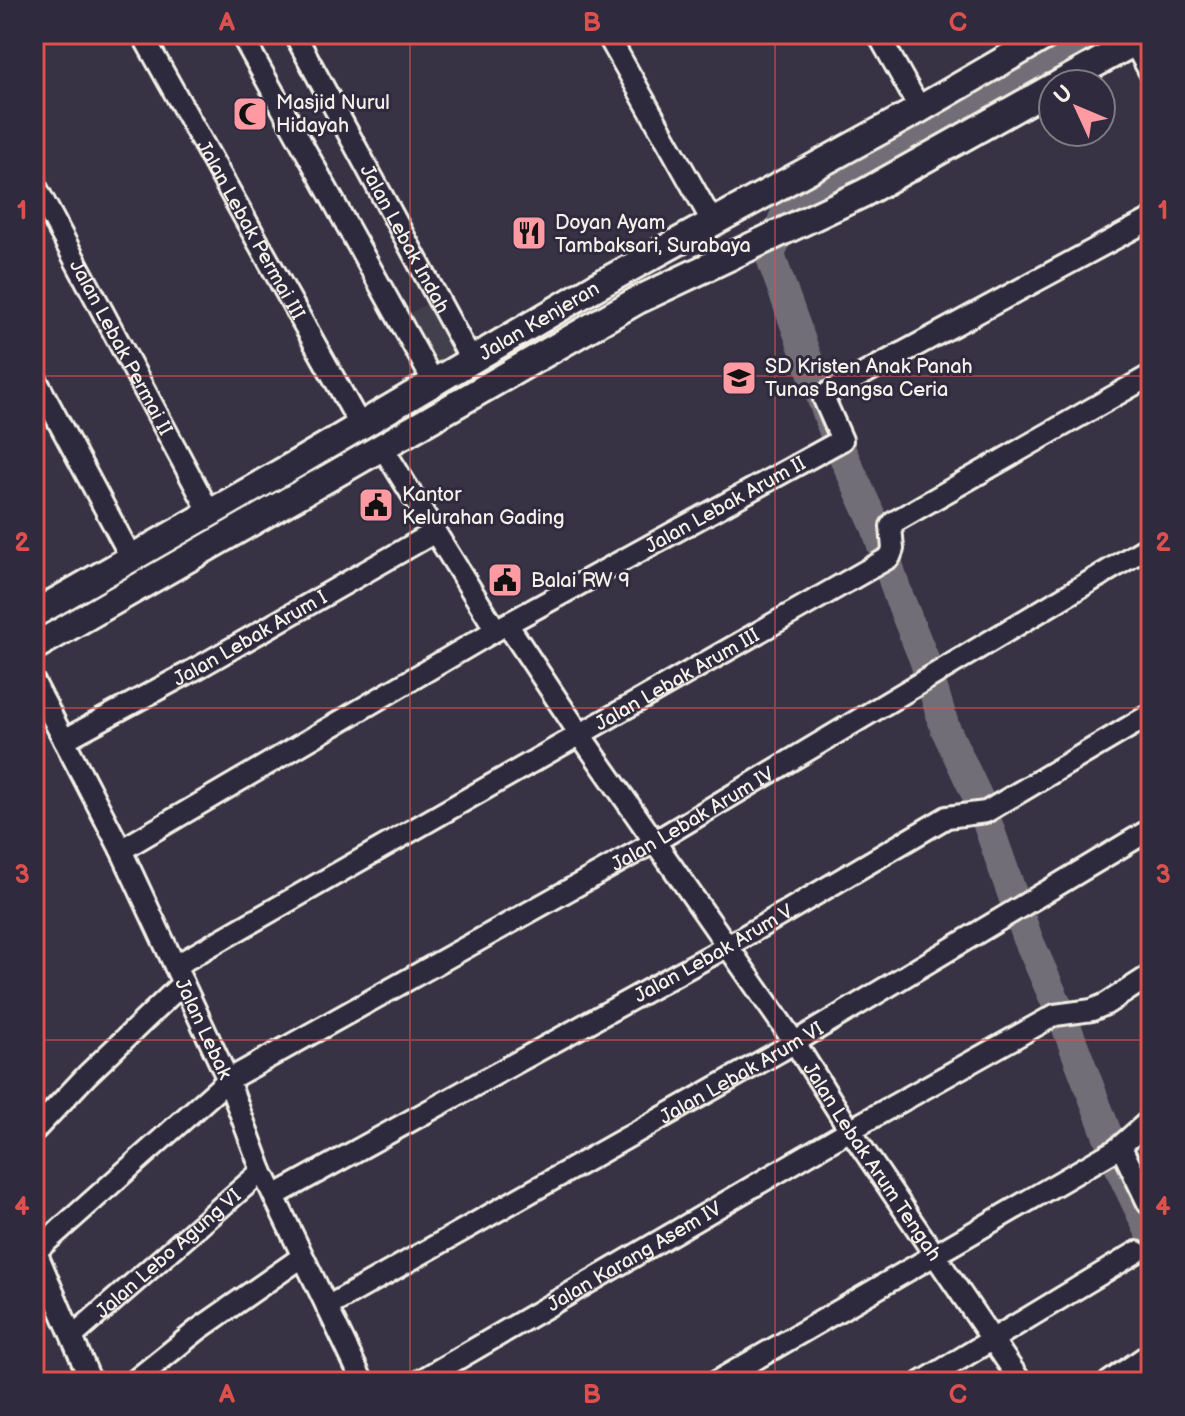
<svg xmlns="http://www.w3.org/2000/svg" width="1185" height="1416" viewBox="0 0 1185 1416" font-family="'Balsamiq Sans',sans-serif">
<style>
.built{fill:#433f4e}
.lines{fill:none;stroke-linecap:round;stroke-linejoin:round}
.river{stroke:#726e77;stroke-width:30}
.minor-casing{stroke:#f4f1e8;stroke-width:26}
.major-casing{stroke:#f4f1e8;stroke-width:32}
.minor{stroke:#2f2a3d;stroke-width:20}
.major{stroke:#2f2a3d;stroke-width:26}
.grid{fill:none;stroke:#dc504e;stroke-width:2;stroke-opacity:0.55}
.labels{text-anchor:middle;stroke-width:6;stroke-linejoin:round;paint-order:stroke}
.poi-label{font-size:20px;fill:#f4f1e8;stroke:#2f2a3d;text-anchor:start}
.street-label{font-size:20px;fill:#f4f1e8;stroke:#2f2a3d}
.neatline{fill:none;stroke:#dc504e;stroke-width:3}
.grid-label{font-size:26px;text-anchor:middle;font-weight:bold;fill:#dc504e}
</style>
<rect width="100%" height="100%" fill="#373244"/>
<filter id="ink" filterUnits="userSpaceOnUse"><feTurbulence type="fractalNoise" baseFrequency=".0125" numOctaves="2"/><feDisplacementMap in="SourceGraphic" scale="16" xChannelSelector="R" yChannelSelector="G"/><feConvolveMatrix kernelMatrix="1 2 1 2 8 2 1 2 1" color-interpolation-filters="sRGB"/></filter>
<g filter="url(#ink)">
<polygon class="built" points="435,299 462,347 434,363 400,319"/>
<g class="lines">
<polyline class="river" points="1104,34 833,191 787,209 770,255 839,446 876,527 898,595 924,659 945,728 980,802 1028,939 1065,1023 1122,1173 1151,1234"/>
<defs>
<g id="minor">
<path id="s1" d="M 142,34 L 360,425"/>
<polyline points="241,34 433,381"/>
<path id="s2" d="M 300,34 L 298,40 L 300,44 L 471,360"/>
<polyline points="607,34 712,221"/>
<polyline points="878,34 920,109"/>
<polyline points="1134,43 1151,74"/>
<path id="s3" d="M 34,183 L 210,513"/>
<polyline points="34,376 132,559"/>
<polyline points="383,448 496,630"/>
<path id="s4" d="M 507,624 L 581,736 L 795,1043 L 850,1130 L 1021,1382"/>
<path id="s5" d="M 34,682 L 121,850 L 228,1080 L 262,1171 L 363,1382"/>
<path id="s6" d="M 64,740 L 201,666 L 435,532"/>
<path id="s7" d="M 121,850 L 496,630 L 842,440 L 824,399 L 828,393 L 1151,219"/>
<path id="s8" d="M 175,966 L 890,557 L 893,549 L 891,526 L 894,522 L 1151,375"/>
<polyline points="34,1131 87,1075 183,983"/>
<polyline points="1121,1147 1148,1203 1151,1204"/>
<path id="s9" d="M 274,1196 L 726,947 L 947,817 L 986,812 L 1151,714"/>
<polyline points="34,1247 91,1382"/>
<path id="s10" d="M 36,1251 L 228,1080 L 644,848 L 1151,545"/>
<path id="s11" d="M 327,1307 L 780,1051 L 1151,829"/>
<path id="s12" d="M 73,1336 L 262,1171"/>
<polyline points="133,1382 199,1329 302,1257"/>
<path id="s13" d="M 418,1382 L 850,1130 L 1055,1015 L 1092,1010 L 1106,1004 L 1151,975"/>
<polyline points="716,1382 1117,1149 1151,1119"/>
<polyline points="922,1382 1137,1252"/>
<polyline points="1109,1382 1151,1353"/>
</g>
<g id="major">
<polyline points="1059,84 1149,34"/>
<path id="s14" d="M 34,614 L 294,465 L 597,286 L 920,109 L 1049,34"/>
<polyline points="34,647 638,300 864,193 1053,87"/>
</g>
</defs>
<use href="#minor" class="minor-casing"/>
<use href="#major" class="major-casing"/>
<use href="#minor" class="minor"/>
<use href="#major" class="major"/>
</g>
</g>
<path class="grid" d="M 410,34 L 410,1382M 775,34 L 775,1382M 34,376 L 1151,376M 34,708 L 1151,708M 34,1040 L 1151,1040"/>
<defs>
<symbol id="mosque-square" viewBox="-11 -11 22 22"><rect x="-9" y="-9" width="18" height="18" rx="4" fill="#ff9aa2" stroke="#2f2a3d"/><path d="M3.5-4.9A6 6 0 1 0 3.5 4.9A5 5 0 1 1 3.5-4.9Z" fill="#111"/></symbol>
<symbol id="restaurant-square" viewBox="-11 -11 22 22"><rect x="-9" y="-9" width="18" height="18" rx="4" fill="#ff9aa2" stroke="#2f2a3d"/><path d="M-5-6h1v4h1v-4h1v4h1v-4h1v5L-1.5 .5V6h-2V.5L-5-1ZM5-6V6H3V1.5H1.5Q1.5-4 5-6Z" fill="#111"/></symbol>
<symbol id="school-square" viewBox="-11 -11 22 22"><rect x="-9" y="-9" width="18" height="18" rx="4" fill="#ff9aa2" stroke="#2f2a3d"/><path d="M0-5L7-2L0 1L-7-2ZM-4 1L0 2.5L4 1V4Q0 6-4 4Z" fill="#111"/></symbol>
<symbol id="civic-square" viewBox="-11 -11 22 22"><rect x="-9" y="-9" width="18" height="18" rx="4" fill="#ff9aa2" stroke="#2f2a3d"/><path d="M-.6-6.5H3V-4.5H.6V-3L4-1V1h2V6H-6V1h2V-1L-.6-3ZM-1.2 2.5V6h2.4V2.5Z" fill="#111"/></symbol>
</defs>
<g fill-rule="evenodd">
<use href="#mosque-square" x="230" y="94" width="40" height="40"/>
<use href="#restaurant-square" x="509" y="213" width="40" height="40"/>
<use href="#school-square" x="719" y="358" width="40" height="40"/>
<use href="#civic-square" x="356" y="485" width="40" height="40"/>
<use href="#civic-square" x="485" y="560" width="40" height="40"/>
</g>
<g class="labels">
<g class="poi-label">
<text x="276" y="109">Masjid Nurul<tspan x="276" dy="23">Hidayah</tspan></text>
<text x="555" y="229">Doyan Ayam<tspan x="555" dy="23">Tambaksari, Surabaya</tspan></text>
<text x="765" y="373">SD Kristen Anak Panah<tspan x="765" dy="23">Tunas Bangsa Ceria</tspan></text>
<text x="402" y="501">Kantor<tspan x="402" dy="23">Kelurahan Gading</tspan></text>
<text x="531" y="587">Balai RW 9</text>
</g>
<g class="street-label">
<text dy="7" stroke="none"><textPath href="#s1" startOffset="224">Jalan Lebak Permai III</textPath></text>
<text dy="7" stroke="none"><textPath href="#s2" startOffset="232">Jalan Lebak Indah</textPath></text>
<text dy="7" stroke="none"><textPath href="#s14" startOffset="584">Jalan Kenjeran</textPath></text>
<text dy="7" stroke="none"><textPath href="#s3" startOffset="186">Jalan Lebak Permai II</textPath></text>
<text dy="7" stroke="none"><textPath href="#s7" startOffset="696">Jalan Lebak Arum II</textPath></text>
<text dy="7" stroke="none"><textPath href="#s6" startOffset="212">Jalan Lebak Arum I</textPath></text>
<text dy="7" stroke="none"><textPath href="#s8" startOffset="578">Jalan Lebak Arum III</textPath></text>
<text dy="7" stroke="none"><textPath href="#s10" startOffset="790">Jalan Lebak Arum IV</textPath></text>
<text dy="7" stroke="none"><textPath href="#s9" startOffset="502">Jalan Lebak Arum V</textPath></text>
<text dy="7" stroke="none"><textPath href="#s5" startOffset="386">Jalan Lebak</textPath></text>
<text dy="7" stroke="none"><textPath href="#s11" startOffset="476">Jalan Lebak Arum VI</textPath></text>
<text dy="7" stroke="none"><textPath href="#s4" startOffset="650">Jalan Lebak Arum Tengah</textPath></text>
<text dy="7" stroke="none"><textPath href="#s12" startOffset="126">Jalan Lebo Agung VI</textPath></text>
<text dy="7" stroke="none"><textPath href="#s13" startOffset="250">Jalan Karang Asem IV</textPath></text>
</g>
</g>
<rect width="1185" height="1416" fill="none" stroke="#2f2a3d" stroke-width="88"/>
<g transform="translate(1077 108) rotate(314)"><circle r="38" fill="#2f2a3d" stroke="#7e7a81" stroke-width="2"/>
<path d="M0-6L14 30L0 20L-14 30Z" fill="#ff9aa2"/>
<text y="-12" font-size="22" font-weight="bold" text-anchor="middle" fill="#f4f1e8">U</text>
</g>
<rect x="44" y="44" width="1097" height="1328" class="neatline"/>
<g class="grid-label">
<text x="227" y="31">A</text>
<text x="592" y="31">B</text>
<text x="958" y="31">C</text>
<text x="22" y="219">1</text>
<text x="1163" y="219">1</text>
<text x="22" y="551">2</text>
<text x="1163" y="551">2</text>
<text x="22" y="883">3</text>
<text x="1163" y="883">3</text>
<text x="22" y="1215">4</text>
<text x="1163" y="1215">4</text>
<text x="227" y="1403">A</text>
<text x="592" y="1403">B</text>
<text x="958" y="1403">C</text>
</g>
</svg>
